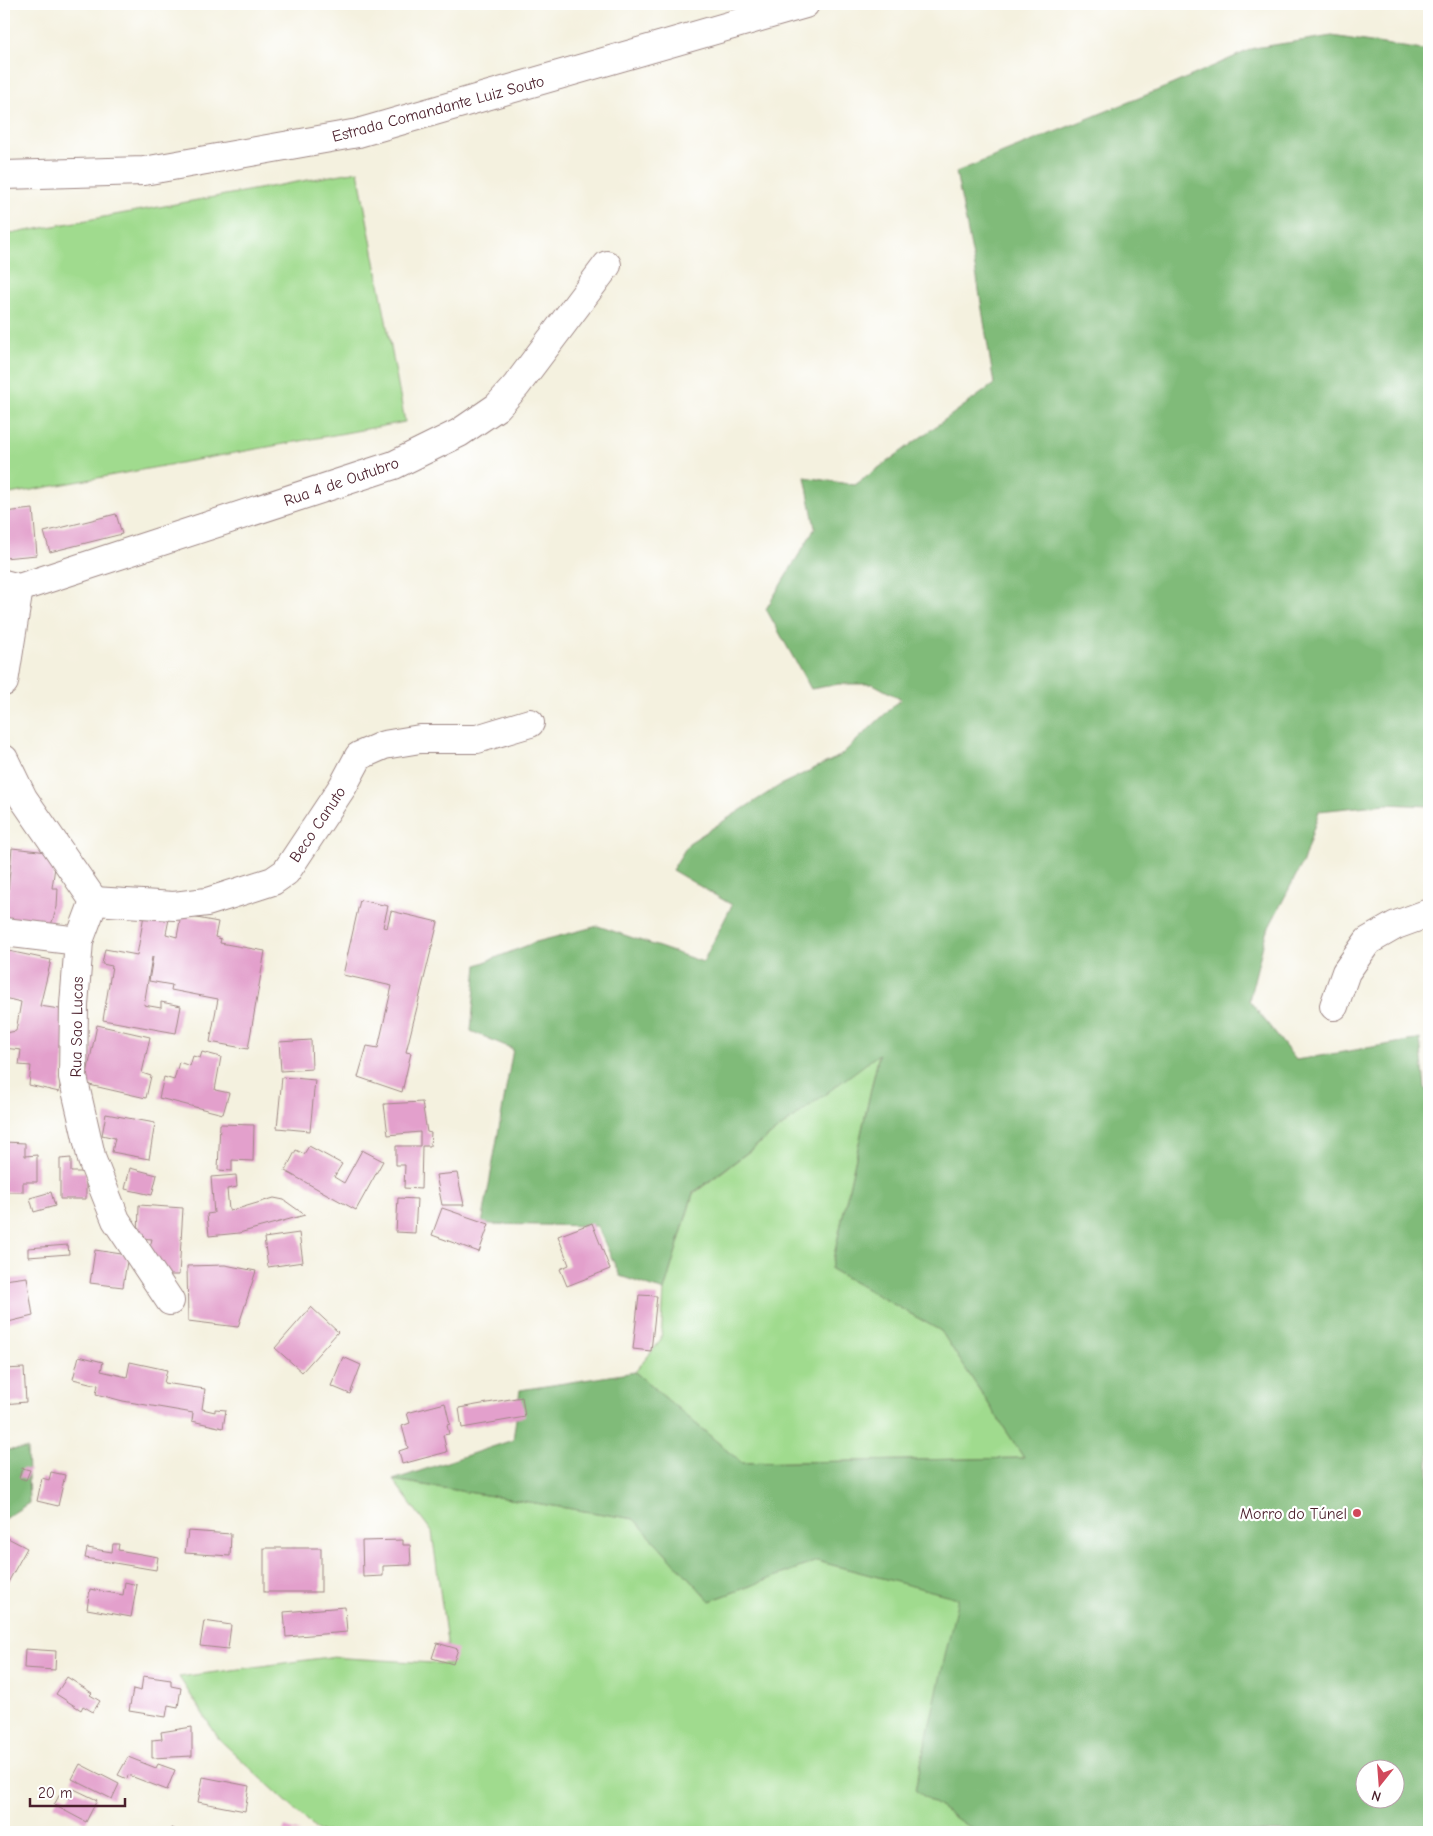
<svg xmlns="http://www.w3.org/2000/svg" width="1433" height="1836" viewBox="0 0 1433 1836" font-family="'Comic Neue',sans-serif">
<style>
.green{fill:#a0db8e;stroke:#757d5c}
.forest{fill:#80bb79;stroke:#656d52;fill-rule:evenodd}
.building{fill:#e3a0cc}
.lines{fill:none;stroke-linecap:round;stroke-linejoin:round}
.street-casing{stroke:#9f8885;stroke-width:30}
.secondary-casing{stroke:#9f8885;stroke-width:30}
.street{stroke:#fff;stroke-width:28}
.secondary{stroke:#fff;stroke-width:28}
.poi-dot{fill:#d1495b;stroke:#fff;stroke-width:2}
.labels{text-anchor:middle;stroke-width:4.5;stroke-linejoin:round;paint-order:stroke}
.street-label{font-size:16px;fill:#4a1f2b;stroke:#fff}
.poi-label{font-size:16px;fill:#4a1f2b;stroke:#fff;text-anchor:end}
</style>
<rect width="100%" height="100%" fill="#fff"/>
<filter id="ink" filterUnits="userSpaceOnUse"><feTurbulence type="fractalNoise" baseFrequency=".02" numOctaves="2"/><feDisplacementMap in="SourceGraphic" scale="10" xChannelSelector="R" yChannelSelector="G"/><feConvolveMatrix kernelMatrix="1 2 1 2 8 2 1 2 1" color-interpolation-filters="sRGB"/></filter>
<filter id="wash" filterUnits="userSpaceOnUse"><feTurbulence type="fractalNoise" baseFrequency=".0096" numOctaves="4" result="noise"/><feDisplacementMap in="SourceGraphic" scale="20" xChannelSelector="R" yChannelSelector="G"/><feGaussianBlur stdDeviation="1.12" result="paint"/><feColorMatrix in="noise" values="0 0 0 0 0 0 0 0 0 0 0 0 0 0 0 0 0 1.4 0 .05"/><feComposite in="paint" operator="in"/></filter>
<g filter="url(#wash)">
<rect width="100%" height="100%" fill="#f4f1df"/>
<g class="green">
<polygon points="358,171 405,422 4,495 4,235"/>
<polygon points="879,1053 831,1269 941,1331 1024,1458 742,1463 635,1372 661,1340 664,1291 693,1194"/>
<polygon points="393,1480 634,1519 710,1601 817,1561 959,1598 915,1790 976,1832 319,1832 219,1739 179,1677 329,1657 450,1664 432,1532"/>
</g>
<g class="forest">
<path d="M 1332,36 L 1429,51 L 1429,806 L 1386,804 L 1319,811 L 1303,862 L 1266,933 L 1249,1000 L 1296,1060 L 1420,1039 L 1425,1088 L 1429,1092 L 1429,1832 L 976,1832 L 915,1790 L 958,1598 L 817,1561 L 710,1601 L 634,1519 L 393,1480 L 513,1440 L 520,1390 L 635,1372 L 742,1463 L 1024,1458 L 941,1331 L 831,1269 L 879,1054 L 693,1193 L 664,1291 L 620,1276 L 597,1226 L 482,1224 L 513,1049 L 471,1031 L 477,965 L 536,942 L 598,926 L 703,962 L 732,905 L 672,870 L 689,843 L 782,784 L 840,756 L 901,699 L 873,684 L 839,684 L 811,689 L 766,609 L 815,528 L 805,477 L 855,485 L 994,384 L 977,278 L 956,172 L 1171,85 L 1254,48 ZM 1366,1768 L 1396,1768 L 1396,1798 L 1366,1798 Z"/>
<polygon points="27,1449 29,1503 4,1519 4,1450"/>
</g>
<g id="blocks">
<g class="building">
<polygon points="33,509 37,555 4,558 4,512"/>
<polygon points="116,514 122,534 50,552 44,532"/>
<polygon points="12,848 57,853 52,888 58,888 57,907 51,925 5,924"/>
<polygon points="360,900 388,906 383,927 387,928 391,911 438,922 406,1052 411,1053 402,1092 358,1077 367,1046 378,1048 392,986 343,975"/>
<polygon points="144,915 169,919 166,934 177,937 181,915 218,922 215,937 221,939 220,943 265,951 248,1049 210,1042 218,999 171,990 172,985 149,981 153,957 152,957 144,1005 161,1008 161,1002 181,1006 176,1033 103,1020 112,966 102,964 105,949 137,955"/>
<polygon points="4,950 51,960 40,1006 66,1010 63,1069 59,1092 29,1085 31,1066 19,1065 21,1050 4,1048 4,1038 6,1033 16,1031 21,1002 4,998"/>
<polygon points="97,1025 150,1037 142,1073 151,1076 146,1098 85,1084"/>
<polygon points="311,1040 312,1069 281,1071 279,1042"/>
<polygon points="202,1052 221,1057 215,1090 229,1093 223,1114 159,1098 164,1077 174,1080 179,1062 190,1066 193,1056 200,1058"/>
<polygon points="282,1077 315,1080 310,1131 277,1128"/>
<polygon points="422,1102 427,1132 431,1133 430,1146 422,1146 421,1189 404,1188 405,1165 396,1165 396,1146 420,1146 420,1132 388,1135 384,1104"/>
<polygon points="106,1114 155,1123 149,1159 112,1152 115,1138 102,1135"/>
<polygon points="220,1124 254,1125 253,1161 232,1160 232,1171 218,1170"/>
<polygon points="4,1142 25,1143 25,1156 37,1155 37,1182 23,1182 23,1192 4,1192"/>
<polygon points="309,1146 342,1164 334,1177 344,1183 362,1150 383,1161 356,1210 285,1171 296,1150 304,1154"/>
<polygon points="71,1158 71,1172 86,1172 86,1199 60,1199 60,1159"/>
<polygon points="130,1168 157,1175 152,1195 125,1189"/>
<polygon points="457,1173 464,1205 442,1205 436,1175"/>
<polygon points="236,1175 237,1187 227,1189 229,1210 237,1209 274,1198 284,1200 305,1215 239,1233 209,1236 207,1214 214,1213 211,1177"/>
<polygon points="51,1192 55,1206 34,1212 30,1198"/>
<polygon points="398,1198 417,1199 415,1233 396,1232"/>
<polygon points="139,1205 183,1208 179,1275 164,1275 148,1255 152,1239 138,1238"/>
<polygon points="442,1208 489,1224 479,1252 432,1235"/>
<polygon points="592,1223 610,1269 567,1286 560,1269 569,1265 558,1236"/>
<polygon points="299,1233 303,1262 268,1267 264,1238"/>
<polygon points="68,1245 69,1254 28,1257 28,1248"/>
<polygon points="95,1250 128,1255 123,1287 90,1283"/>
<polygon points="225,1265 256,1271 238,1327 188,1321 187,1266"/>
<polygon points="27,1277 33,1316 4,1323 4,1280"/>
<polygon points="639,1295 657,1296 651,1351 633,1349"/>
<polygon points="311,1307 338,1332 302,1372 275,1348"/>
<polygon points="79,1356 103,1362 101,1371 127,1377 130,1362 167,1370 164,1383 205,1389 202,1409 215,1412 215,1409 226,1410 223,1428 192,1421 193,1413 123,1401 96,1394 98,1385 73,1379"/>
<polygon points="343,1357 361,1365 350,1394 331,1386"/>
<polygon points="24,1368 26,1402 4,1404 4,1369"/>
<polygon points="522,1397 525,1417 462,1428 459,1408"/>
<polygon points="445,1403 450,1424 447,1425 449,1434 443,1435 447,1452 402,1464 399,1451 408,1448 402,1426 410,1423 407,1413"/>
<polygon points="22,1468 30,1470 26,1480 19,1478"/>
<polygon points="51,1472 65,1475 58,1506 37,1501 42,1478 49,1480"/>
<polygon points="188,1531 231,1534 230,1556 185,1553"/>
<polygon points="4,1536 27,1548 6,1586 4,1584"/>
<polygon points="403,1540 403,1545 410,1545 411,1565 383,1566 383,1576 363,1577 362,1541"/>
<polygon points="113,1544 119,1544 118,1550 158,1557 156,1570 85,1558 87,1548 112,1552"/>
<rect x="264" y="1548" width="57" height="44"/>
<polygon points="125,1582 137,1585 131,1617 87,1609 90,1589 123,1595"/>
<polygon points="345,1607 347,1632 286,1637 284,1612"/>
<polygon points="204,1621 231,1625 228,1649 200,1646"/>
<polygon points="437,1643 458,1649 453,1664 432,1658"/>
<polygon points="25,1649 56,1651 55,1670 24,1668"/>
<polygon points="143,1676 171,1680 171,1686 181,1688 178,1707 168,1705 166,1717 129,1711 133,1689 141,1691"/>
<polygon points="67,1677 92,1693 90,1695 100,1701 93,1712 83,1706 81,1710 56,1694"/>
<polygon points="192,1727 192,1756 152,1758 152,1740 162,1739 161,1732"/>
<polygon points="128,1757 156,1768 158,1764 175,1770 167,1790 128,1775 127,1779 118,1775"/>
<polygon points="80,1764 119,1784 112,1799 72,1779"/>
<polygon points="203,1777 249,1786 245,1811 198,1802"/>
<polygon points="74,1789 97,1800 86,1822 54,1805 60,1794 69,1798"/>
<polygon points="285,1827 300,1832 283,1832"/>
<polygon points="171,1828 183,1832 170,1832"/>
</g>
</g>
</g>
<g filter="url(#ink)">
<use href="#blocks" fill-opacity="0" stroke="#9f8885" stroke-width="1"/>
<g class="lines">
<defs>
<g id="street">
<polyline points="4,584 19,588 394,465 459,433 497,407 516,386 607,265"/>
<polyline points="4,682 19,588"/>
<polyline points="4,759 23,798 94,901 79,941 74,1005 73,1077 92,1160 116,1220 170,1301"/>
<polyline points="94,901 174,906 207,902 273,881 286,872 343,786 359,756 384,745 420,739 477,739 530,723"/>
<polyline points="4,932 79,941"/>
<polyline points="1334,1006 1346,972 1368,941 1396,925 1429,913"/>
</g>
<polyline id="secondary" points="4,175 144,171 358,133 805,4"/>
</defs>
<use href="#street" class="street-casing"/>
<use href="#secondary" class="secondary-casing"/>
<use href="#street" class="street"/>
<use href="#secondary" class="secondary"/>
</g>
</g>
<circle class="poi-dot" cx="1357" cy="1513" r="5"/>
<g class="labels">
<g class="street-label">
<text transform="translate(438 108) rotate(-15)" y="6">Estrada Comandante Luiz Souto</text>
<text transform="translate(341 481) rotate(-19)" y="6">Rua 4 de Outubro</text>
<text transform="translate(317 824) rotate(-56)" y="6">Beco Canuto</text>
<text transform="translate(76 1027) rotate(-89)" y="6">Rua Sao Lucas</text>
</g>
<g class="poi-label">
<text x="1347" y="1519">Morro do Túnel</text>
</g>
</g>
<rect width="1433" height="1836" fill="none" stroke="#fff" stroke-width="20"/>
<g transform="translate(1380 1784) rotate(197)"><circle r="24" fill="#ffffff" stroke="#b7a5aa"/>
<path d="M0-4L9 19L0 12L-9 19Z" fill="#d1495b"/>
<text y="-8" font-size="14" font-weight="bold" text-anchor="middle" fill="#4a1f2b">N</text>
</g>
<path d="M30 1798v8h95v-8" fill="none" stroke="#4a1f2b" stroke-width="2.5"/>
<text x="38" y="1798" font-size="15" fill="#4a1f2b" stroke="#ffffff" stroke-width="4" paint-order="stroke">20 m</text>
</svg>
